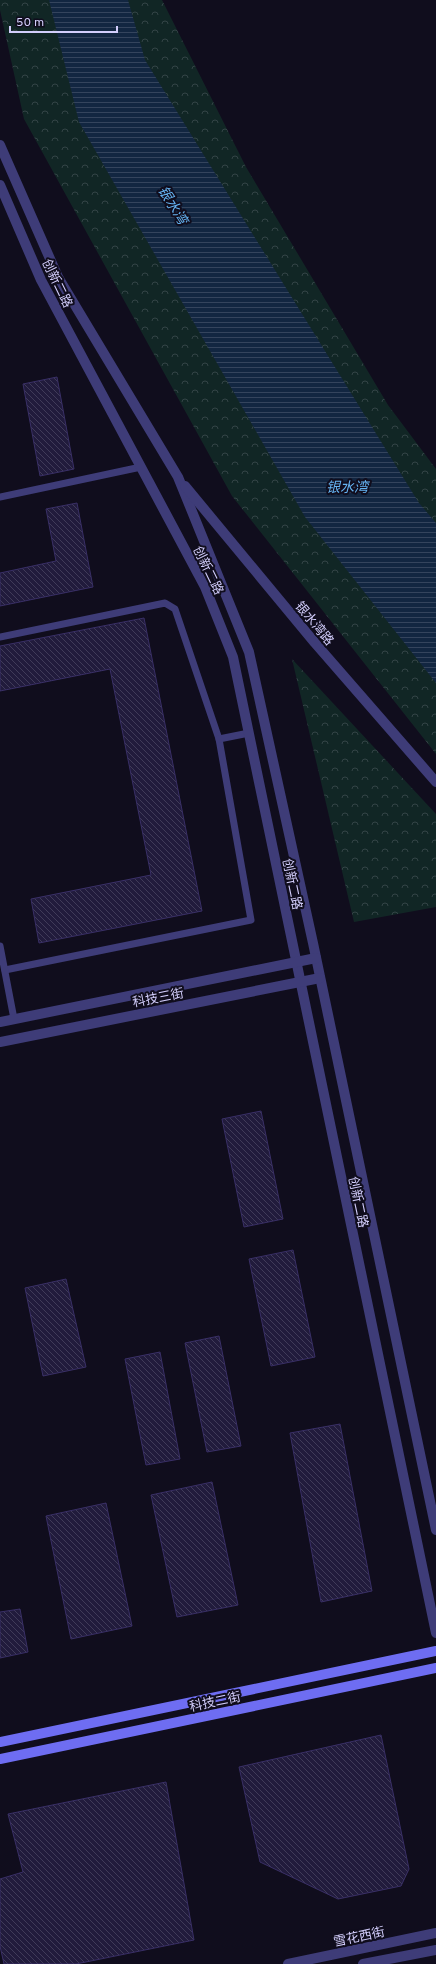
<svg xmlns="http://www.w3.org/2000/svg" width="436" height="1964" viewBox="0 0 436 1964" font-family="Overpass,'Noto Sans SC',sans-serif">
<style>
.park{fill:url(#park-crowns)}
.water{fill:url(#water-rules)}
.building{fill:url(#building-back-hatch);stroke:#392f66}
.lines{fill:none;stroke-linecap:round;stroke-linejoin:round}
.service{stroke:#3e3c78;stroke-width:7}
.tertiary{stroke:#3e3c78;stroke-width:10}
.secondary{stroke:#6e6df2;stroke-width:10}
.labels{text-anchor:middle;stroke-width:4;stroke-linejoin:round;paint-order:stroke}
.street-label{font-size:13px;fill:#d2cdfb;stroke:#100d1d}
.water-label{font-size:14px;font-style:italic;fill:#65b3f1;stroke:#100d1d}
</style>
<defs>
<pattern id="park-crowns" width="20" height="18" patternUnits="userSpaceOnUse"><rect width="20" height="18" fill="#112625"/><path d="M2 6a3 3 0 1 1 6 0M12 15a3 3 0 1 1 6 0" fill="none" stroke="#334446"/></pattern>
<pattern id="water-rules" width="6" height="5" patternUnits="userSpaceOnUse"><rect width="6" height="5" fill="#122641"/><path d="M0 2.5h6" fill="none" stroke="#34445d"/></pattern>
<pattern id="building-back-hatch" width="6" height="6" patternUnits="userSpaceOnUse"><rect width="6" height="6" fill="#211b3c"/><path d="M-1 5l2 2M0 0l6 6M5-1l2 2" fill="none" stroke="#403b59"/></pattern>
</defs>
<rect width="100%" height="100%" fill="#100d1d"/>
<g class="park">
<polygon points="0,0 162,0 246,167 388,405 436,469 436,754 232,496 24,119 0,10"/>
<polygon points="292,659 436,814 436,907 354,922"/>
</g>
<polygon class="water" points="49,0 128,0 145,60 419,503 436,523 436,683 305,517 79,122"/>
<g class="building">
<polygon points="57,377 74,469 40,476 23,384"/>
<polygon points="77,503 93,587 0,606 0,573 56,561 46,509"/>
<polygon points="144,618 202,911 39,943 31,899 151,875 110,669 0,691 0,646"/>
<polygon points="261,1111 283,1219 244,1227 222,1119"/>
<polygon points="293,1250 315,1357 271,1366 249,1259"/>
<polygon points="66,1279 86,1367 43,1376 25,1288"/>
<polygon points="219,1336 241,1446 207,1452 185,1343"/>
<polygon points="160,1352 180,1459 146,1465 125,1359"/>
<polygon points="340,1424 372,1591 321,1602 290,1433"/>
<polygon points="212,1482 238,1605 177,1617 151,1495"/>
<polygon points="106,1503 132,1626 71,1639 46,1516"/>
<polygon points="20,1609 28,1652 0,1658 0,1612"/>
<polygon points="381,1735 409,1869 401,1886 338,1899 260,1862 239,1767"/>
<polygon points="166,1782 194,1940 76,1964 4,1964 0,1946 0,1879 23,1872 8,1814"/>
</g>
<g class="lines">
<g class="service">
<polyline points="0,497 141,467"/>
<polyline points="0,637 165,603 175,609 219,739 251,920 5,970"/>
<polyline points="219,739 249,733"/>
<polyline points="0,946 14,1019"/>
</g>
<g class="tertiary">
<polyline points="0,145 58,277 178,477 249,652 313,943 436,1530"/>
<polyline points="0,185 41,280 205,587 233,657 436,1633"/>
<polyline points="185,486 315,643 436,782"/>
<polyline points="0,1022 316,958"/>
<polyline points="0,1042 320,978"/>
<polyline points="288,1964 436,1933"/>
<polyline points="363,1964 436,1950"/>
</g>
<g class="secondary">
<polyline points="0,1742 436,1651"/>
<polyline points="0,1759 436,1668"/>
</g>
</g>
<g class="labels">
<g class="street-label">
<text transform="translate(58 283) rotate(64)" y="5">创新二路</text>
<text transform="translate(209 570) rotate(64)" y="5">创新二路</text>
<text transform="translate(315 623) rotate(50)" y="5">银水湾路</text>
<text transform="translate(293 884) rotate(78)" y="5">创新二路</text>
<text transform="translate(158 997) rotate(-11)" y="5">科技三街</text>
<text transform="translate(359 1202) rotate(78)" y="5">创新二路</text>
<text transform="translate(215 1701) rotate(-12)" y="5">科技二街</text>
<text transform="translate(359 1936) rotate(-12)" y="5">雪花西街</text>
</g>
<g class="water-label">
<text transform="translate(173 205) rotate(58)" y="5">银水湾</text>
<text x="347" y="492">银水湾</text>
</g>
</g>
<path d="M10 26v6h107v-6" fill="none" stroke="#d2cdfb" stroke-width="2"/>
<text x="16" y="26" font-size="12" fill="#d2cdfb" stroke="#100d1d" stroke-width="3" paint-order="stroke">50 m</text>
</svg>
